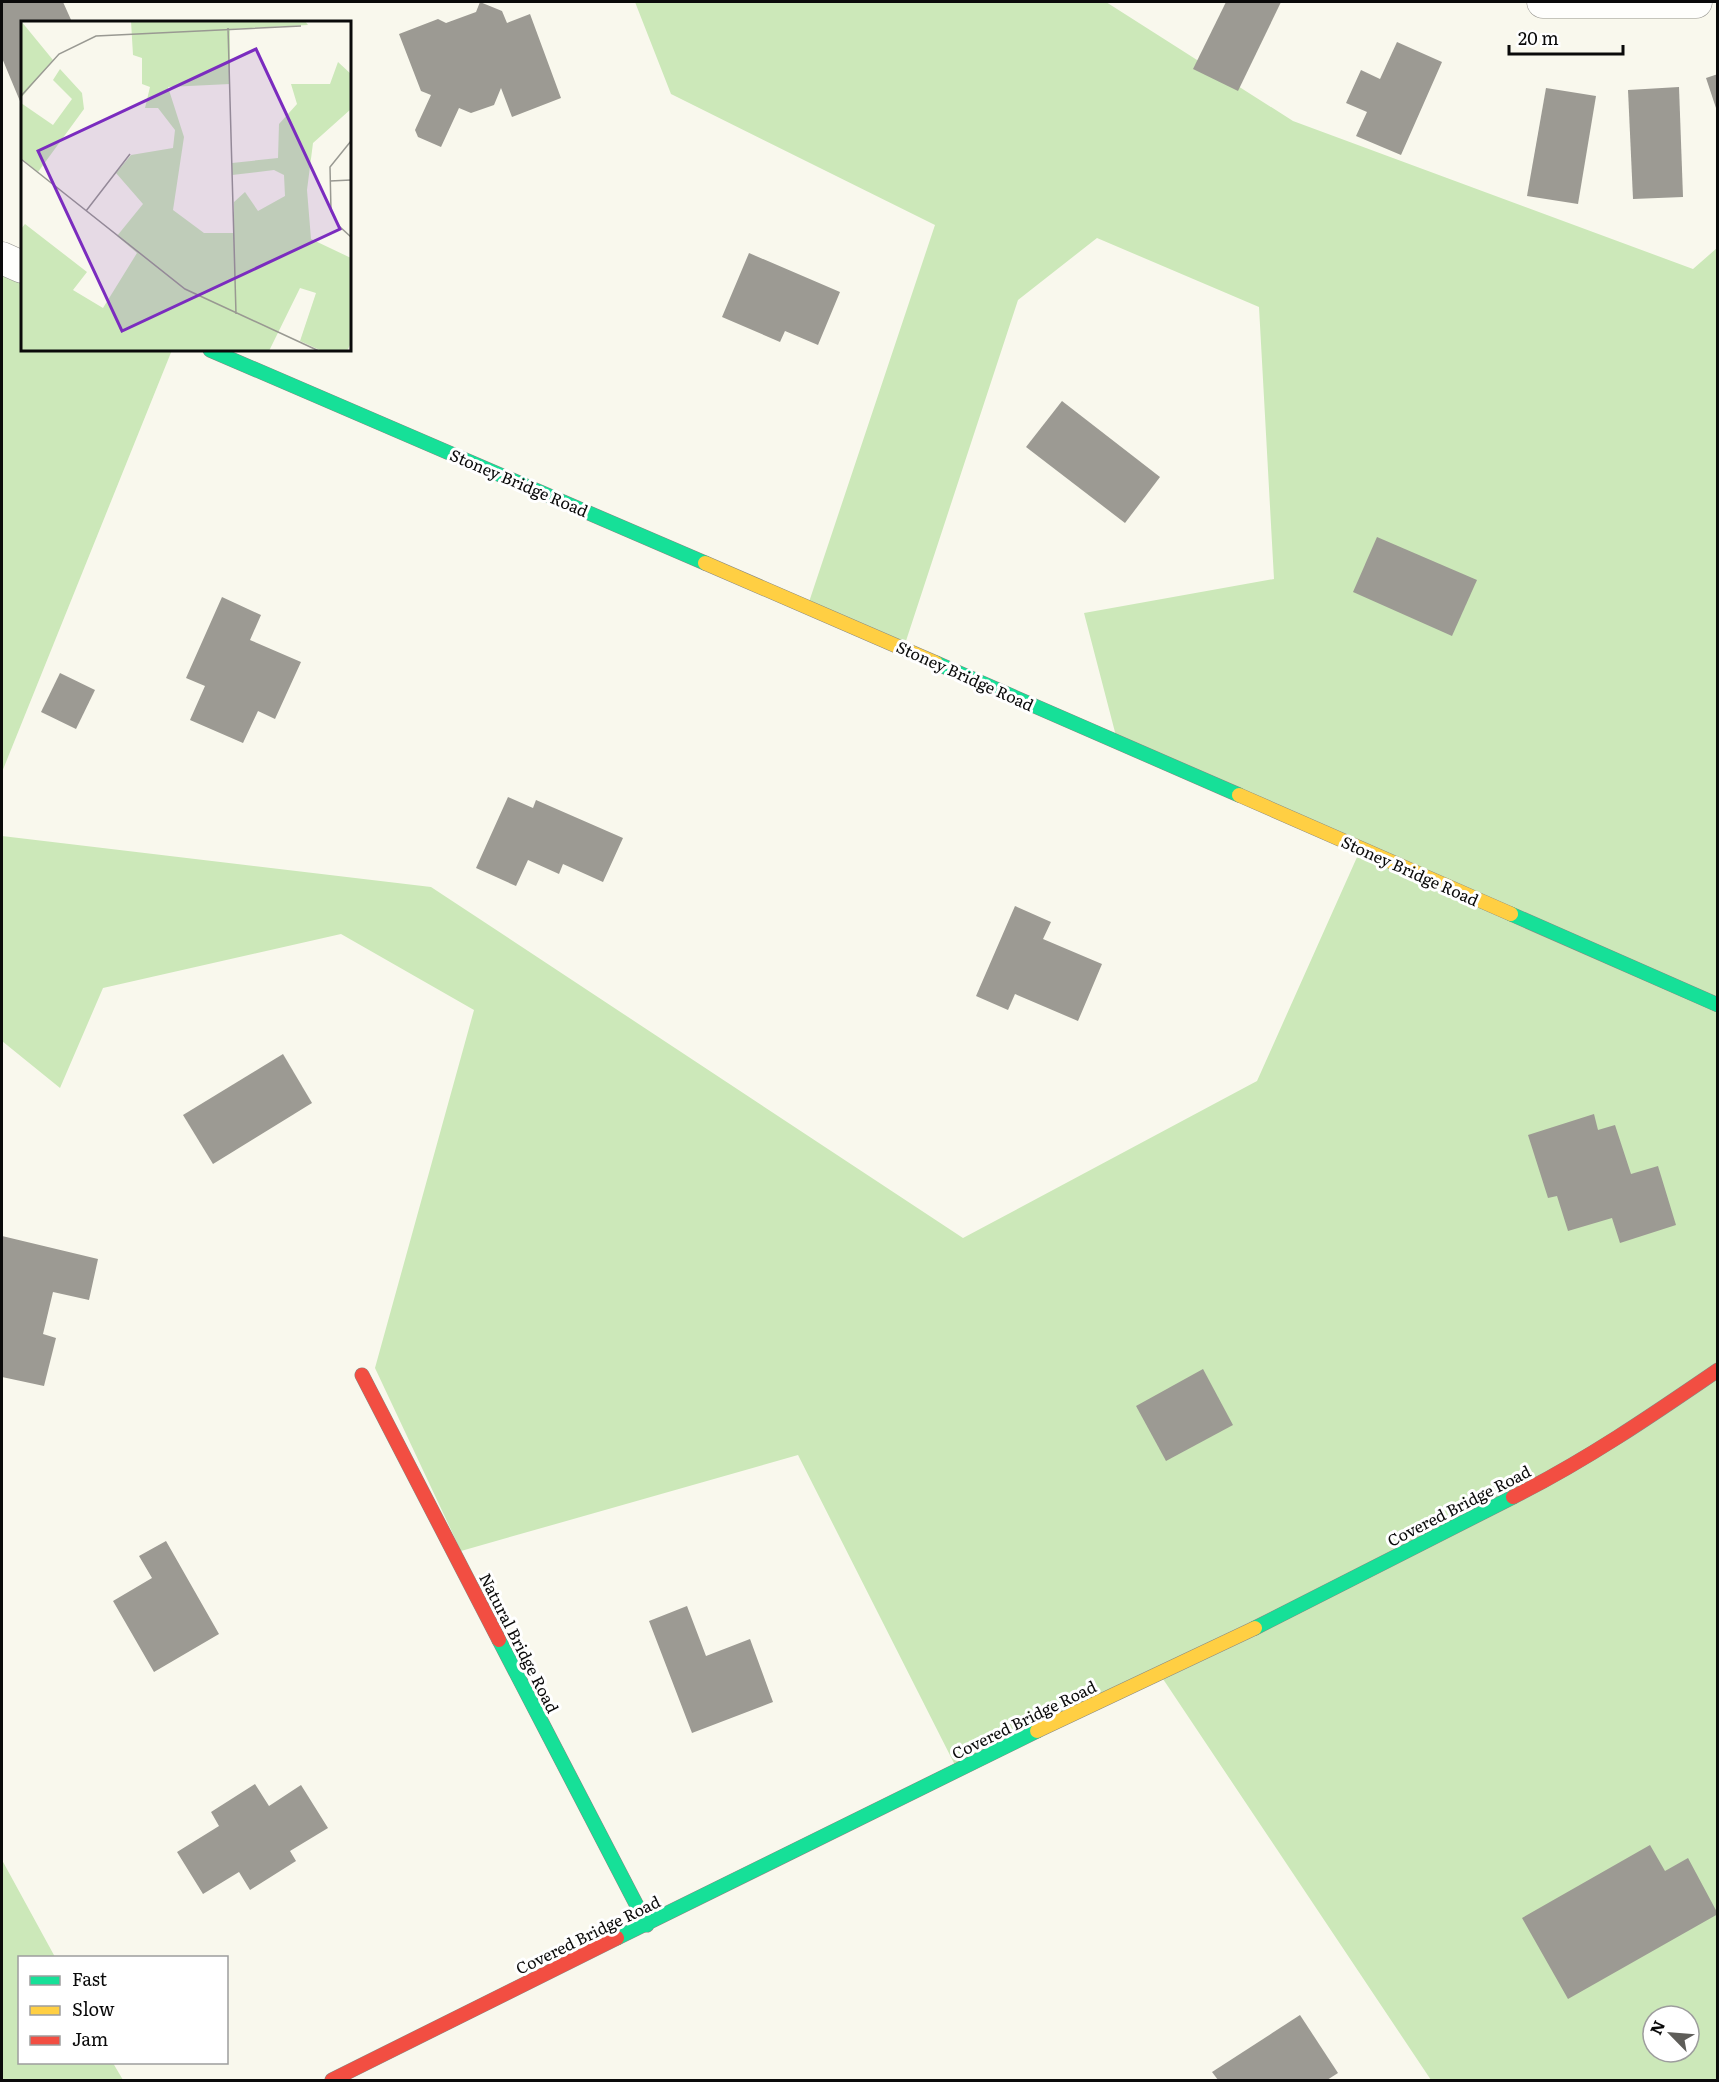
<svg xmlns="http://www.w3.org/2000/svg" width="1719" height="2082" viewBox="0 0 1719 2082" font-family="Literata,serif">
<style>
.forest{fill:#cce8b9;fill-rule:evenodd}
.building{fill:#9c9a93}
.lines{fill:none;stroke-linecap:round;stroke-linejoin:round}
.street-casing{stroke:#92918c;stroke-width:33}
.fast-casing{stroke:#888883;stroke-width:15}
.slow-casing{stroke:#888883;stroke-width:15}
.jam-casing{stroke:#888883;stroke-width:15}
.street{stroke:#fefefc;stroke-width:32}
.fast{stroke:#16e098;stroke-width:14}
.slow{stroke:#ffcf43;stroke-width:14}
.jam{stroke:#f24e42;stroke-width:14}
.labels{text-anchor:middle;stroke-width:6;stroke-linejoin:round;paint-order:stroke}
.street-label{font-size:16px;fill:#0a0a0a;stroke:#fff}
.inset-road{fill:none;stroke:#999992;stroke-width:1.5}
.view{fill:#7b2cbf;fill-opacity:0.15;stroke:#7b2cbf;stroke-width:3}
.inset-edge{fill:none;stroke:#0a0a0a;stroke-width:3}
</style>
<rect width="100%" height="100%" fill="#f9f8ed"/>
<g class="forest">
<path d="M 635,2 L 1106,2 L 1293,121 L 1693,269 L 1717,248 L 1717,2080 L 1431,2080 L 1161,1676 L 958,1771 L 798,1455 L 461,1551 L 375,1368 L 474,1010 L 341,934 L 103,988 L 60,1088 L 2,1041 L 2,836 L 431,887 L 963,1238 L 1257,1081 L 1362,846 L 1116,736 L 1084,613 L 1274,579 L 1259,307 L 1097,238 L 1018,300 L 904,647 L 808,605 L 935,225 L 671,94 ZM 1653,2016 L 1689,2016 L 1689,2052 L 1653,2052 Z"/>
<polygon points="2,253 22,262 22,350 172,350 2,772"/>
<polygon points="2,1860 55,1957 20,1958 20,2062 113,2063 123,2080 2,2080"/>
</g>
<g class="building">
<polygon points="2,2 63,2 72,22 22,22 22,106 2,58"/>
<polygon points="480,2 502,11 507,23 530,14 561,98 512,117 501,88 494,105 471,113 459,108 441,147 418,137 415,130 431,95 421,91 399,34 438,19 446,23 476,12"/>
<polygon points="1226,2 1281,2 1238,91 1193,69"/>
<polygon points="1397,42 1442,62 1401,155 1356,136 1367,112 1346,103 1361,70 1380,79"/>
<polygon points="1718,74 1718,111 1717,111 1706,78"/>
<polygon points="1679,87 1683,197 1633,199 1628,90"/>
<polygon points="1546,88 1596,96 1578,204 1527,196"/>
<polygon points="749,253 840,292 818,345 785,331 780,342 722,317"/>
<polygon points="1062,401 1160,477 1125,523 1026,447"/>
<polygon points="1377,537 1477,580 1452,636 1353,592"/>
<polygon points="222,597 261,615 250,640 301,662 275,719 258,711 243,743 190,720 205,686 186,678"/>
<polygon points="60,673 95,690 76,729 41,712"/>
<polygon points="508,797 533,808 536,800 623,838 603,882 563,864 559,874 528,860 516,886 476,868"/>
<polygon points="1015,906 1051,922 1043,939 1102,964 1078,1021 1015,994 1008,1010 976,996"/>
<polygon points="283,1054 312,1103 213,1164 183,1115"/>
<polygon points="1594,1114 1598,1130 1615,1125 1631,1174 1658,1166 1676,1225 1620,1243 1612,1218 1568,1231 1557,1196 1548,1198 1528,1135"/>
<polygon points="2,1236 98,1259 89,1300 53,1292 43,1334 56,1338 44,1386 2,1377"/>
<polygon points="1203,1369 1233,1425 1166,1461 1136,1406"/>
<polygon points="166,1541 219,1634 154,1672 113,1601 152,1578 139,1556"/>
<polygon points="687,1606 706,1656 750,1639 773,1702 692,1733 649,1621"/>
<polygon points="255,1784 269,1806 301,1785 328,1828 290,1851 296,1861 250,1890 239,1872 203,1894 177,1852 219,1826 211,1812"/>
<polygon points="1650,1845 1665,1871 1688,1858 1718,1914 1568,1999 1522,1918"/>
<polygon points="1300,2015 1338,2073 1327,2080 1218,2080 1212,2072"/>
</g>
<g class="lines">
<defs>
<g id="street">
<polyline points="1543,2 1696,2"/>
<polyline points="2,258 22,267"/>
</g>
<g id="fast">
<polyline points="210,350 705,563"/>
<polyline points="936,663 1239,795"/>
<polyline points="1511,914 1718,1005"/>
<polyline points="1255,1628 1513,1497"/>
<polyline points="499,1640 647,1925"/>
<polyline points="617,1938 1037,1731"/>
</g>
<g id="slow">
<polyline points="705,563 936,663"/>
<polyline points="1239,795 1511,914"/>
<polyline points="1037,1731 1255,1628"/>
</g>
<g id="jam">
<polyline points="362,1375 499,1640"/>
<path d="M 1513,1497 C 1585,1461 1651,1416 1718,1370"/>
<polyline points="332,2080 617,1938"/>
</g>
</defs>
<use href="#street" class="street-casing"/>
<use href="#fast" class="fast-casing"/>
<use href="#slow" class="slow-casing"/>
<use href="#jam" class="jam-casing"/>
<use href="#street" class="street"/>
<use href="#fast" class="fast"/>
<use href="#slow" class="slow"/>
<use href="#jam" class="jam"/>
</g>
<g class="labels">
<g class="street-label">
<text transform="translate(519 483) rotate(23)" y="6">Stoney Bridge Road</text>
<text transform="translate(965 676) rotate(24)" y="6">Stoney Bridge Road</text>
<text transform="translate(1410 871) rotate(24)" y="6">Stoney Bridge Road</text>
<text transform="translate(1459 1506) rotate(-27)" y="6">Covered Bridge Road</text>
<text transform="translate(519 1643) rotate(63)" y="6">Natural Bridge Road</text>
<text transform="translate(1024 1720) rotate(-26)" y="6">Covered Bridge Road</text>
<text transform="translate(588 1935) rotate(-26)" y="6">Covered Bridge Road</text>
</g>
</g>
<g transform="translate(21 21)">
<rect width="330" height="330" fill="#f9f8ed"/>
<path d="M 0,0 L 32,39 L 0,77 ZM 110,0 L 284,0 L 287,4 L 209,8 L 209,63 L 147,66 L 163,116 L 152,189 L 183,212 L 213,212 L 213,181 L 224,171 L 237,190 L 264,175 L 263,154 L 253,149 L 211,154 L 211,142 L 257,137 L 258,103 L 276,83 L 270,63 L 309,63 L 317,41 L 330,53 L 330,88 L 292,122 L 286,169 L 290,218 L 330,237 L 330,322 L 326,330 L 301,330 L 279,320 L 295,272 L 279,267 L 248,330 L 0,330 L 0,208 L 4,203 L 66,251 L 52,269 L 82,287 L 116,232 L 96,215 L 122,183 L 95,152 L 110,134 L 152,127 L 154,109 L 137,87 L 124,87 L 129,66 L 121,63 L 121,37 L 112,34 ZM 39,48 L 61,72 L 63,88 L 17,151 L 0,137 L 0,82 L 32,104 L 51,78 L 32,59 Z" fill="#cce8b9"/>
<path class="inset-road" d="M 207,7 L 215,293M 0,75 L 38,33 L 75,15 L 280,5M 330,120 L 309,146 L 310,190 L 318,205 L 330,216M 0,138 L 164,268 L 298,330M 309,160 L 330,159M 65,190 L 109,133"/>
<path class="view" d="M 235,28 L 319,208 L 101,310 L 17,130 Z"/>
<rect width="330" height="330" class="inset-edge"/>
</g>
<rect width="1719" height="2082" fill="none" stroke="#0a0a0a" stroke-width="6"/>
<rect x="18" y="1956" width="210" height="108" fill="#ffffff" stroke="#9d9d9d" stroke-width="1.5"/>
<rect x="30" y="1976" width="30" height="9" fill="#16e098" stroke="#9d9d9d" stroke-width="1.5"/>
<text x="72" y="1986" font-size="18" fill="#0a0a0a">Fast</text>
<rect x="30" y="2006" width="30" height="9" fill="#ffcf43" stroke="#9d9d9d" stroke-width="1.5"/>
<text x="72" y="2016" font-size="18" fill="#0a0a0a">Slow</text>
<rect x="30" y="2036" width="30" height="9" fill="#f24e42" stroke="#9d9d9d" stroke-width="1.5"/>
<text x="72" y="2046" font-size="18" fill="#0a0a0a">Jam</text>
<g transform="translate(1671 2034) rotate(295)"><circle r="28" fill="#ffffff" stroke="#9d9d9d" stroke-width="1.5"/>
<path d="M0-4.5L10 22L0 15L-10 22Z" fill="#5e5d59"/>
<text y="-9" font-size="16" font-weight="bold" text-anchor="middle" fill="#0a0a0a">N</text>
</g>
<path d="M1509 45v9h114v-9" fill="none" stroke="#0a0a0a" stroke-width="3"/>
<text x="1518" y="45" font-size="18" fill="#0a0a0a" stroke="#ffffff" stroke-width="4.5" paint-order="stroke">20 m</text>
</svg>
